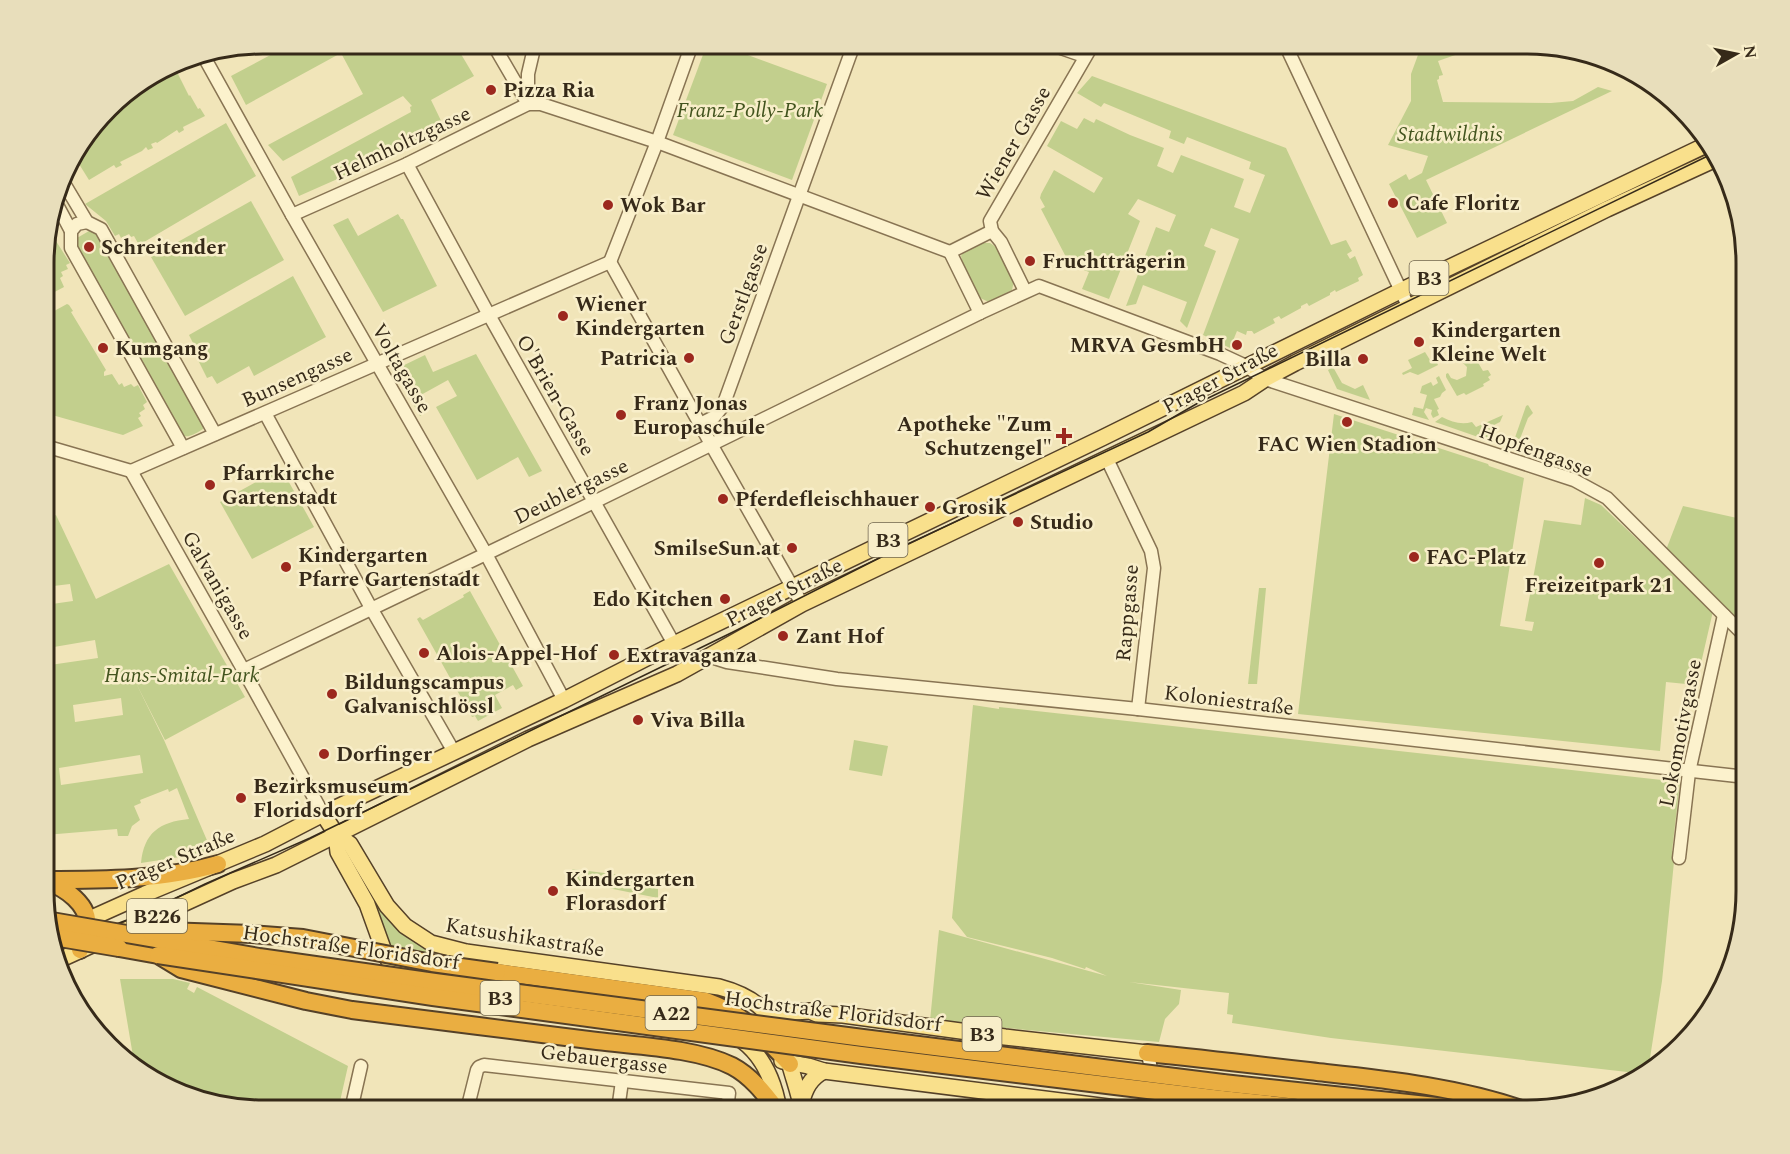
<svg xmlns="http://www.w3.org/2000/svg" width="1790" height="1154" viewBox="0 0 1790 1154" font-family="Spectral,serif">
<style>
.green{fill:#c2cf8d;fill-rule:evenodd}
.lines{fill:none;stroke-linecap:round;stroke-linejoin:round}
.minor-casing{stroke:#887453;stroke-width:15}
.major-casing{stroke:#554128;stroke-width:18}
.highway-casing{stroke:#554128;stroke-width:20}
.minor{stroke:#fcf2cd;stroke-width:12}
.major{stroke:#f9e08c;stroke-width:15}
.highway{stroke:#eaae41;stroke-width:16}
.tram{stroke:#362a19;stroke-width:1.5}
.highway-bridge-casing{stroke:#554128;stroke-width:20;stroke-linecap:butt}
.highway-bridge{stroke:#eaae41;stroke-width:16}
.poi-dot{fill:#9c281e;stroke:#f8eec9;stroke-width:2}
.labels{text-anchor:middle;stroke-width:5;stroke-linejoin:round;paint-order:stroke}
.shield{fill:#f8eec9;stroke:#70654e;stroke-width:1.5}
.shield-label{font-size:20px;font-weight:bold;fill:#362a19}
.poi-label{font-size:21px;font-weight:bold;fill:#362a19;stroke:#f8eec9;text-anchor:start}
.park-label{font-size:21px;font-style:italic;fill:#42541e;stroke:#f8eec9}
.street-label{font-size:21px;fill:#362a19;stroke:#f8eec9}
.rim{fill:none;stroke:#362a19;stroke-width:3}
</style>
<rect width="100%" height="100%" fill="#f1e5b9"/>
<g class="green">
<polygon points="291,44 360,44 363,47 369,44 382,44 388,55 408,44 455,44 474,76 431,100 446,131 299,196 291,177 411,112 410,107 412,106 403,96 283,161 268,145 363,94 341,53 246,105 231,76"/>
<polygon points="707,44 718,44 827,84 792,180 673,135"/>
<polygon points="1422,44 1487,44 1438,61 1443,75 1439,76 1439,79 1437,80 1443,102 1551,103 1573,101 1598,87 1612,91 1426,180 1447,223 1417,238 1389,184 1406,174 1409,180 1422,173 1428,156 1388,145 1411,101 1411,74"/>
<polygon points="173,64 189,96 190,95 198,109 200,108 205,116 183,127 184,130 179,133 177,130 157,143 156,142 151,144 153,148 148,150 146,147 142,151 120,162 122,165 116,168 114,165 89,180 74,156 118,98"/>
<polygon points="1092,76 1286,148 1331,245 1346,240 1352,251 1347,254 1350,259 1355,256 1363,275 1358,278 1359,281 1336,292 1335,290 1330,293 1330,295 1309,306 1307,303 1301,306 1301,308 1281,319 1279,316 1273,319 1275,323 1254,334 1252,331 1247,331 1246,335 1237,331 1230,348 1203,335 1239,239 1211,228 1204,246 1216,251 1187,328 1180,321 1187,302 1143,285 1136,304 1126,306 1156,227 1169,232 1176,215 1138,199 1128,214 1140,221 1109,299 1082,289 1089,272 1076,267 1070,255 1066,257 1041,209 1045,207 1040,198 1041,194 1054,170 1094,193 1103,178 1047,146 1061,121 1077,129 1084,118 1094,123 1096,119 1130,135 1164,148 1157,166 1173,173 1181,155 1244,179 1234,207 1250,213 1265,175 1249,169 1251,162 1187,137 1184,144 1169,138 1171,131 1104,103 1101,107 1077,93"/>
<polygon points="226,123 256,176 139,245 134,236 131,237 129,234 121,238 119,234 115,236 106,221 85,204"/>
<polygon points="251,201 284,260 185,316 151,257"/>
<polygon points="398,214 401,219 403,219 437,286 383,312 333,225 348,218 358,236"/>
<polygon points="56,220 54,238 70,263 66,265 68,269 61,272 63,276 60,278 64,287 45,297 45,235 48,225"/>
<path d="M 89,231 L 95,231 L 101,237 L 205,424 L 203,429 C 196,433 189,439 180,435 L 74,245 L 77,238 Z"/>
<polygon points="979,243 990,243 996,247 1014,281 1012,290 989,302 980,298 964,268 961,256 965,249"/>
<polygon points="293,276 326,337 254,376 249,366 217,384 212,376 207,378 190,344 193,343 189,335"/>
<polygon points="67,304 69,305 73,311 71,312 106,370 104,372 104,376 112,374 119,385 122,383 124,387 131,384 134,387 138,385 147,402 143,405 145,409 139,413 141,416 138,418 143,426 123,435 45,413 45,316"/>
<polygon points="1470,347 1472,355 1473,354 1483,371 1488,370 1491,375 1488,377 1490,380 1483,384 1484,386 1466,395 1464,393 1457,396 1446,377 1446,374 1448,373 1451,378 1457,380 1466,376 1467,367 1462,362 1467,348"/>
<polygon points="1425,352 1430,360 1435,358 1438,365 1418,375 1410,372 1403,375 1402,373 1412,368 1408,360"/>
<polygon points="476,354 542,471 529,477 518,457 477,480 436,407 457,396 448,380 419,396 427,412 420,416 394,370 425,355 433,372"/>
<polygon points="1333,367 1342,383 1355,389 1363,385 1370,400 1337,389 1328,370"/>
<polygon points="1439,376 1446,390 1442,393 1440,397 1434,399 1439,409 1437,410 1439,415 1433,418 1431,414 1432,410 1426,408 1424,412 1429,420 1412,415 1414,407 1423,409 1427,395 1420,393 1422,386 1431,382 1433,386 1438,383 1436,378"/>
<polygon points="1528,405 1533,413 1528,418 1518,444 1542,451 1539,458 1511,449 1526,406"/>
<polygon points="1334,414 1488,464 1489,466 1524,478 1500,626 1532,631 1534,622 1525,621 1544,520 1581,525 1585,498 1601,505 1713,611 1696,685 1666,682 1660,751 1298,714"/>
<path d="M 1503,415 L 1500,422 L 1492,426 L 1490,430 L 1492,435 L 1497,435 L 1507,439 L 1504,446 L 1435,422 L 1442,417 C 1452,422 1461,425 1472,422 L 1476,427 Z"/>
<polygon points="281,468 314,527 252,559 220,502"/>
<polygon points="1683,506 1746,520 1746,627 1666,550"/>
<path d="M 56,515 L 96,599 L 169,564 L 245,697 L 165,740 L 135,681 L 164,740 L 212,852 L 141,863 C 144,833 159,822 189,819 L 177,788 L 169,792 L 168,789 L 140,800 L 141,803 L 134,806 L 140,820 L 132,826 L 128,836 L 118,836 L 117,829 L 45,835 L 45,771 L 53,729 L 45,677 L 45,605 L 73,601 L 70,584 L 45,587 L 45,545 L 55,543 L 52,526 L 45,527 L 45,520 ZM 95,640 L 98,658 L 50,665 L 48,648 ZM 121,698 L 123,715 L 75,722 L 73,705 ZM 140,755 L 143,773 L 61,785 L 59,768 Z"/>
<polygon points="1259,588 1266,588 1257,684 1248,684"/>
<polygon points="470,591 523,686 516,690 513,685 495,695 502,708 478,721 475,716 472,717 417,619 420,617 423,620 464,597 463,595"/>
<polygon points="973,705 999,709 999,707 1680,782 1672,851 1675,852 1662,981 1648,1071 1645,1074 1331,1038 1232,1023 1233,1015 1227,1014 1229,993 1129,982 1181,990 1179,1004 1165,1019 1159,1042 930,1021 939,930 1107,976 1086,967 1085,969 1052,958 967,937 952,918"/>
<polygon points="854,740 888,746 882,776 849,770"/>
<polygon points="351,855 380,905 444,956 388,946 347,857"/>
<polygon points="572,869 637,877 636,884 658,889 658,898 603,887 571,883"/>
<polygon points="120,979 173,979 190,983 187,989 194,993 197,987 348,1066 338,1110 263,1110 193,1099 141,1073 130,1062 133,1056"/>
</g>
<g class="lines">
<defs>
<g id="minor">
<polyline points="493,44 528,104"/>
<polyline points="1049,44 1084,56"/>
<polyline points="1285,44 1409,308"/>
<polyline points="203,55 292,215 486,554 564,700"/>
<polyline points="528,103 528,74 535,44"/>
<polyline points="407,164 489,315 674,644"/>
<polyline points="62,180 87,222 101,229 215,434"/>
<polyline points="55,201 71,231"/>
<polyline points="292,215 407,164 528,104 541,104 657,142 950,252"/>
<polyline points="87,222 77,224 71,231 71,248 183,448"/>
<polyline points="950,252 980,313"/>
<polyline points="950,252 992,231"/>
<polyline points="610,262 716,453 802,604"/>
<polyline points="610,262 657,142 692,44"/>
<polyline points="1025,291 1001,242 992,231 990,221 1093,44"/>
<polyline points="265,413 371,608 454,752"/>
<polyline points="700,424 714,417 723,406 854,44"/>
<polyline points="45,446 131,471"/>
<polyline points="1107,459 1151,551 1154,568 1138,709"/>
<polyline points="131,471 610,262"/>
<polyline points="131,471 240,664 323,814"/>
<polyline points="708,656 727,662 837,679 1138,709 1746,777"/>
<polyline points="244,670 594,502 980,313 1039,286 1220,354 1246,366 1265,379 1574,480 1607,498 1746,637"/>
<polyline points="1679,858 1689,772 1724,615"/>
<polyline points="351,1110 361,1066"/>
<polyline points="467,1110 477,1070 479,1067 484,1065 729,1093 727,1110"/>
<polyline points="618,1110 622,1081"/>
<path d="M 1145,1110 C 1152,1098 1153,1066 1147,1053"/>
</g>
<g id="major">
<path d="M 323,814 L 336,834 L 350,844 L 387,906 L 405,926 L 431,943 L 466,952 L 719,987 C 768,1000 779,1024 791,1069 C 795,1083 800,1097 802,1110"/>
<polyline points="336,834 338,852 367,904 385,954 393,968 407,979"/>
<polyline points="76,925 145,894 265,844 323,814 564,700 674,644 1102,438 1400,291 1708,144"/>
<polyline points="117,934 233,881 276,865 528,739 677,674 802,604 1244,393 1265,379 1295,363 1607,209 1718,158"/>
<polyline points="59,960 92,945"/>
<polyline points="763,1009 793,1012 810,1011 817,1014 843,1015 1005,1037 1147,1053"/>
<path d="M 737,1037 C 763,1053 774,1081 779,1110"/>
<polyline points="782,1061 808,1066 824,1071 1132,1110"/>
<path d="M 801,1104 C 805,1089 810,1078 824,1071"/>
</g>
<g id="highway">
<path d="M 45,880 C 103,880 163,880 218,864"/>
<path d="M 47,882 C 64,887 90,905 87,926 C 86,934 82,942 80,950"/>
<path d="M 119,948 L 158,955 L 181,969 L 306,1001 L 352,1010 C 434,1020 515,1031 597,1041 C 637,1046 696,1048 732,1066 C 751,1076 764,1093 777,1110"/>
<path d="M 497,972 L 706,1001 C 745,1015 762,1035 790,1064"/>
<path d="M 1147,1053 C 1207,1059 1266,1066 1326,1073 C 1392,1080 1461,1088 1524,1110"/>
<polyline points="1223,1083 1473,1110"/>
<polyline points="1221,1099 1325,1110"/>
</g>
</defs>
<use href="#minor" class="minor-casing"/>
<use href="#major" class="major-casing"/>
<use href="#highway" class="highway-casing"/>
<use href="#minor" class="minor"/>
<use href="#major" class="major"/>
<use href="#highway" class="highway"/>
<polyline class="tram" points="56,950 87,935 143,914 205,884 310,838 733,632 897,549 1148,432 1198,403 1716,152"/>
<defs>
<g id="highway-bridge">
<polyline points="46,920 259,957 435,982 863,1038 1223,1083"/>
<polyline points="151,932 165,931 252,934 303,938 432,963 497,972"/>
<polyline points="54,937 119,948"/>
<polyline points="158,955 433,997 861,1055 1221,1099"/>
</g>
</defs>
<use href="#highway-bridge" class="highway-bridge-casing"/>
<use href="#highway-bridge" class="highway-bridge"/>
</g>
<g class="poi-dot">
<circle cx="491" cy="90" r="6"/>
<circle cx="1393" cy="203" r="6"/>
<circle cx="608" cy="205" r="6"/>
<circle cx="89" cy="247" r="6"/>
<circle cx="1030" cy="261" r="6"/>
<circle cx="563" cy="316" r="6"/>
<circle cx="1419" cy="342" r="6"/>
<circle cx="1237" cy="345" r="6"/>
<circle cx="103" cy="348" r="6"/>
<circle cx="689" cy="358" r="6"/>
<circle cx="1363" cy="359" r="6"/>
<circle cx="621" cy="415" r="6"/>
<circle cx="1347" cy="422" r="6"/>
<path d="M1061 427h6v6h6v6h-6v6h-6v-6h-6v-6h6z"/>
<circle cx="210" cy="485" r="6"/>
<circle cx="723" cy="499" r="6"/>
<circle cx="930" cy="507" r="6"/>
<circle cx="1018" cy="522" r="6"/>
<circle cx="792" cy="548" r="6"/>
<circle cx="1414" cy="557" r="6"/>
<circle cx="1599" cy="563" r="6"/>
<circle cx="286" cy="567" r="6"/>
<circle cx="725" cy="599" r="6"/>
<circle cx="783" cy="636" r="6"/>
<circle cx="424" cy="653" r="6"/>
<circle cx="614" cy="655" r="6"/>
<circle cx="332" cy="694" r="6"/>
<circle cx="638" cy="720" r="6"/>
<circle cx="324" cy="754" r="6"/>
<circle cx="241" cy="798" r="6"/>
<circle cx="553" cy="891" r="6"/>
</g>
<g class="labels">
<g class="shield">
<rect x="1409.5" y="261" width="39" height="34" rx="4.5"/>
<rect x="868.5" y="523" width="39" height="34" rx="4.5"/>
<rect x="127" y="899" width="60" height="34" rx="4.5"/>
<rect x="480.5" y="981" width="39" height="34" rx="4.5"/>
<rect x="645.5" y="996" width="51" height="34" rx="4.5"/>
<rect x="962.5" y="1017" width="39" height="34" rx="4.5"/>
</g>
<g class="shield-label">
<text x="1429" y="285">B3</text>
<text x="888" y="547">B3</text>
<text x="157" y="923">B226</text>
<text x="500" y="1005">B3</text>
<text x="671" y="1020">A22</text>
<text x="982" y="1041">B3</text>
</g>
<g class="poi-label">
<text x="503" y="97">Pizza Ria</text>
<text x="1405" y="210">Cafe Floritz</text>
<text x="620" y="212">Wok Bar</text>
<text x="101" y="254">Schreitender</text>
<text x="1042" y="268">Fruchtträgerin</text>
<text x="575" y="311">Wiener<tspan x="575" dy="24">Kindergarten</tspan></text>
<text x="1431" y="337">Kindergarten<tspan x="1431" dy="24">Kleine Welt</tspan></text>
<text x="1225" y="352" text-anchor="end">MRVA GesmbH</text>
<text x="115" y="355">Kumgang</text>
<text x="677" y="365" text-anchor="end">Patricia</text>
<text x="1351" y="366" text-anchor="end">Billa</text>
<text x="633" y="410">Franz Jonas<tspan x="633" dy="24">Europaschule</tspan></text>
<text x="1052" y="431" text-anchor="end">Apotheke "Zum<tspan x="1052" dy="24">Schutzengel"</tspan></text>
<text x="1347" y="451" text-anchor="middle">FAC Wien Stadion</text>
<text x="222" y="480">Pfarrkirche<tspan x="222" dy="24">Gartenstadt</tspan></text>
<text x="735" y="506">Pferdefleischhauer</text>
<text x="942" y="514">Grosik</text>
<text x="1030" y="529">Studio</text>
<text x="780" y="555" text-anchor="end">SmilseSun.at</text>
<text x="298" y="562">Kindergarten<tspan x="298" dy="24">Pfarre Gartenstadt</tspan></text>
<text x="1426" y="564">FAC-Platz</text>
<text x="1599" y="592" text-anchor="middle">Freizeitpark 21</text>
<text x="713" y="606" text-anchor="end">Edo Kitchen</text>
<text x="795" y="643">Zant Hof</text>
<text x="436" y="660">Alois-Appel-Hof</text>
<text x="626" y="662">Extravaganza</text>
<text x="344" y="689">Bildungscampus<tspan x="344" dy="24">Galvanischlössl</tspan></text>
<text x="650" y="727">Viva Billa</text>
<text x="336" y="761">Dorfinger</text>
<text x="253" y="793">Bezirksmuseum<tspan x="253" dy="24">Floridsdorf</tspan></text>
<text x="565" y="886">Kindergarten<tspan x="565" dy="24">Florasdorf</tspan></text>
</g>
<g class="park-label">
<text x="750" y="117">Franz-Polly-Park</text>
<text x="1450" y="141">Stadtwildnis</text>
<text x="182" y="682">Hans-Smital-Park</text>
</g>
<g class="street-label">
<text transform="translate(402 143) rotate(-25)" y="7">Helmholtzgasse</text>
<text transform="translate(1013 143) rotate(-60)" y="7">Wiener Gasse</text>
<text transform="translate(743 294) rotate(-70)" y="7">Gerstlgasse</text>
<text transform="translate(402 368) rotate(60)" y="7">Voltagasse</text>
<text transform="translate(297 377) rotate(-24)" y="7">Bunsengasse</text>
<text transform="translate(1220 378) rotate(-28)" y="7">Prager Straße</text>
<text transform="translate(556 395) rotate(60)" y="7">O'Brien-Gasse</text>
<text transform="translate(1536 450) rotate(20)" y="7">Hopfengasse</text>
<text transform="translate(571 491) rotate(-26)" y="7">Deublergasse</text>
<text transform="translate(218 585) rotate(60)" y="7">Galvanigasse</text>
<text transform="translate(784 592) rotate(-27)" y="7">Prager Straße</text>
<text transform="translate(1127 613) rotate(-85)" y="7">Rappgasse</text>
<text transform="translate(1229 700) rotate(7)" y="7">Koloniestraße</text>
<text transform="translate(1680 733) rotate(-79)" y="7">Lokomotivgasse</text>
<text transform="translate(175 859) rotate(-23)" y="7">Prager Straße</text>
<text transform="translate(525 937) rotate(9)" y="7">Katsushikastraße</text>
<text transform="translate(351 947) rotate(8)" y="7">Hochstraße Floridsdorf</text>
<text transform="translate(833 1011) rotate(7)" y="7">Hochstraße Floridsdorf</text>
<text transform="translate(604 1059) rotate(7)" y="7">Gebauergasse</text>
</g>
</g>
<path d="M0 0H1790V1154H0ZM263 54H1527A209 209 0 0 1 1736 263V891A209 209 0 0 1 1527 1100H263A209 209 0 0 1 54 891V263A209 209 0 0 1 263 54Z" fill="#e8debb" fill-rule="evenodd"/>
<path class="rim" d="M263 54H1527A209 209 0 0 1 1736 263V891A209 209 0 0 1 1527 1100H263A209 209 0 0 1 54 891V263A209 209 0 0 1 263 54Z"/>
<g transform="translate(1736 54) rotate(81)" stroke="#f8eec9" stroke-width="4.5" paint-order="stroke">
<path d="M0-4.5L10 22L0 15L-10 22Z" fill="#362a19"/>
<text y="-9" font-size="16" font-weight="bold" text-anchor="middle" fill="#362a19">N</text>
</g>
</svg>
